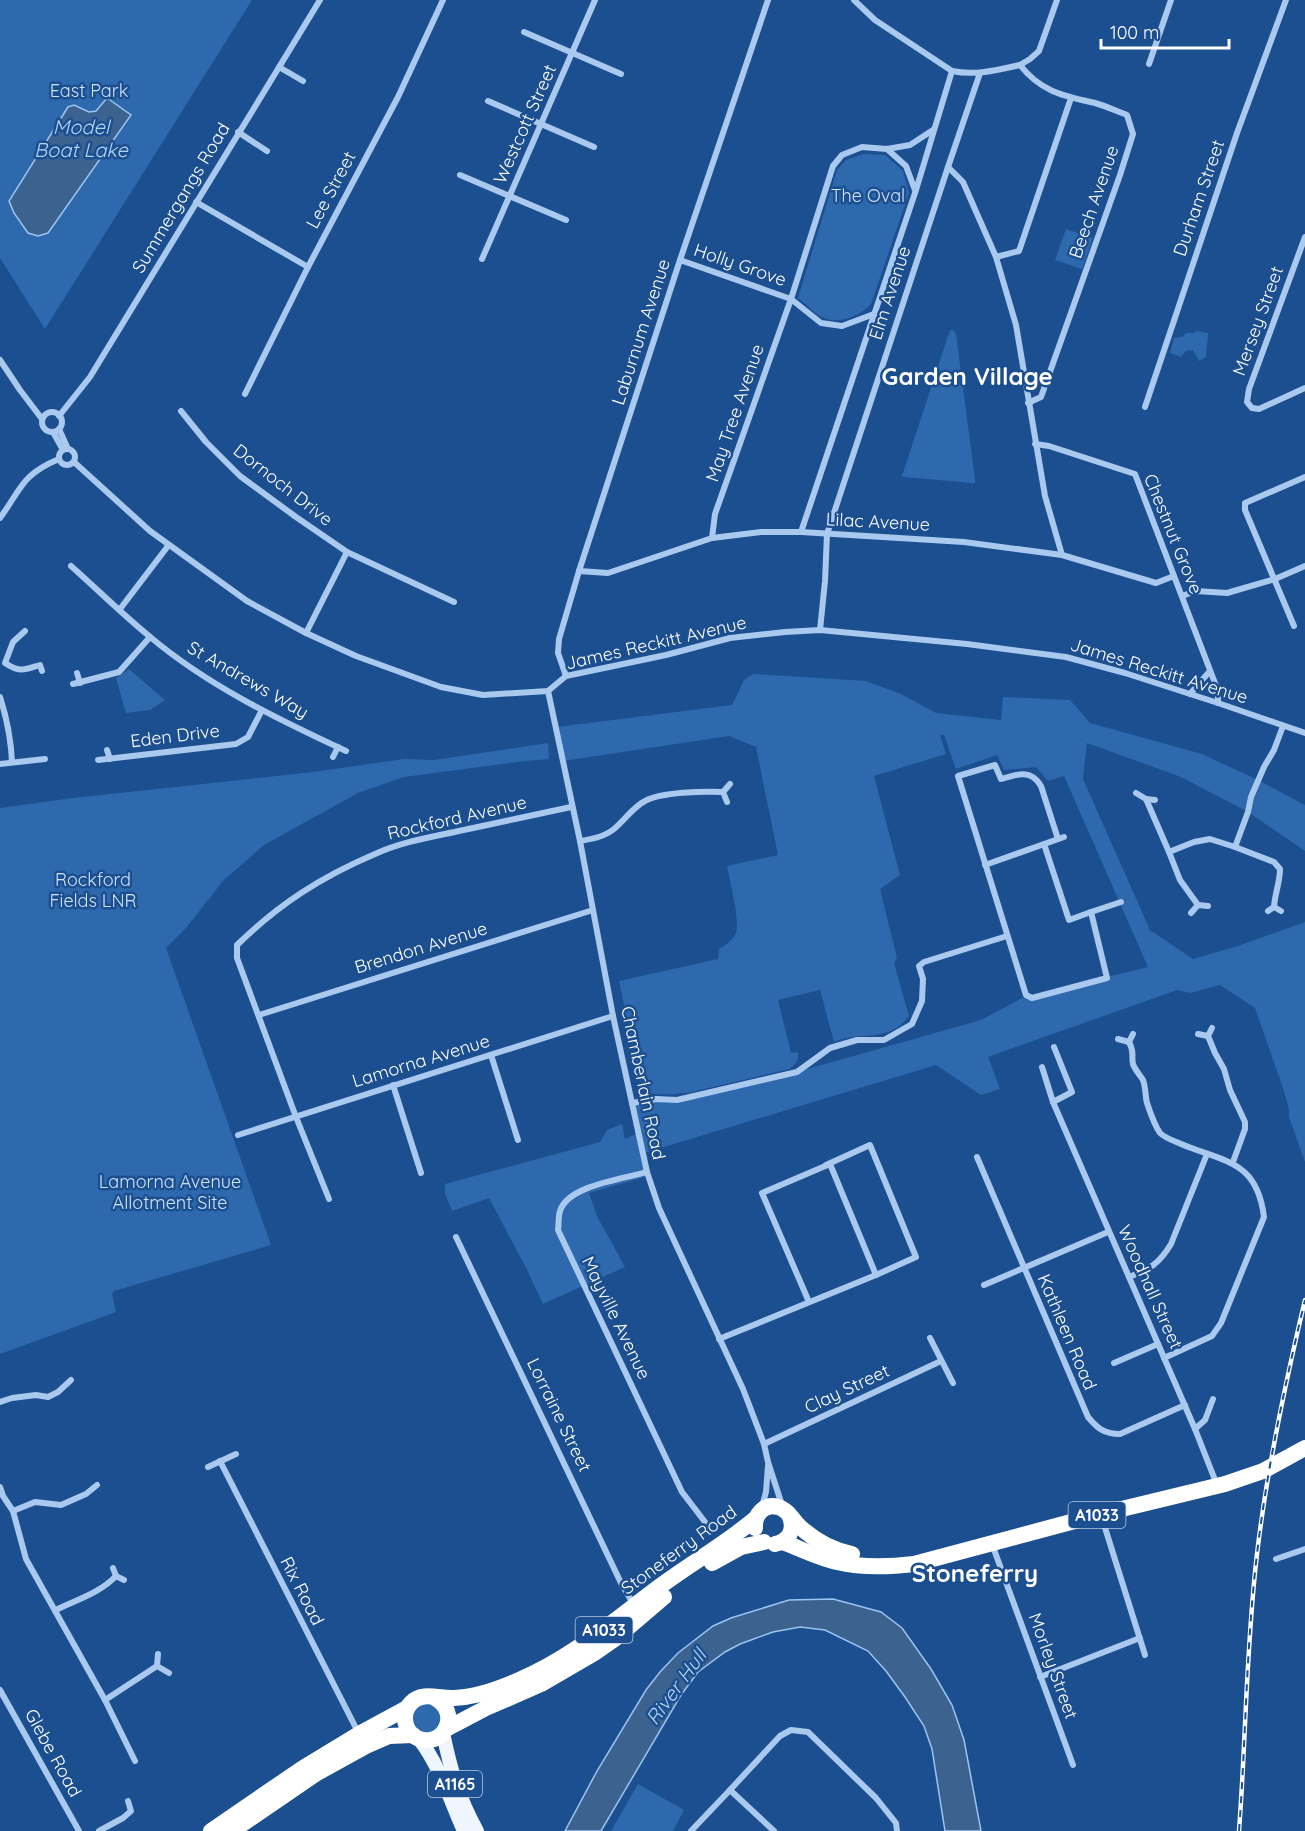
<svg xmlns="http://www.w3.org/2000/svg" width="1305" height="1831" viewBox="0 0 1305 1831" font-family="Quicksand,sans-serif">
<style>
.green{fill:#2e69ad}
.water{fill:#3c6290;stroke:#9cc4f0;stroke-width:1.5}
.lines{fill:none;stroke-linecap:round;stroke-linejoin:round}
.street{stroke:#a9c9ee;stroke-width:6}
.primary{stroke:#f0f6ff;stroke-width:14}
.highway{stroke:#fff;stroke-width:16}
.rail-casing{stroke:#fff;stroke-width:4.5}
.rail{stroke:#1b4f8f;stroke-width:2;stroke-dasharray:7;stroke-linecap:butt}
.labels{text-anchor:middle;stroke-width:5;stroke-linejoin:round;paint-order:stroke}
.shield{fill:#1b4f8f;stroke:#bbcadd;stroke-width:1.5}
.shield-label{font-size:16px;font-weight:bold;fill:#fff}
.park-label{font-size:18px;fill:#cfe3fa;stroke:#1b4f8f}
.street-label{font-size:18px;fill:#fff;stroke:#1b4f8f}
.water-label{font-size:20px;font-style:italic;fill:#b5d3f5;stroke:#1b4f8f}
.district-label{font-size:24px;font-weight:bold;fill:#fff;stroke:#1b4f8f}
</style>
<rect width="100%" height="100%" fill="#1b4f8f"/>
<g class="green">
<polygon points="0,0 252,0 45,329 0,258"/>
<path d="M 863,154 L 885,155 L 903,171 L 909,193 L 871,304 C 861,315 840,325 824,318 C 816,315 805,303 798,298 L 837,170 L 846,160 Z"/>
<polygon points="1066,229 1093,238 1082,269 1055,260"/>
<polygon points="950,330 953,330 956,334 975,479 975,483 972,483 904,477 902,476"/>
<polygon points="1196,331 1208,333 1206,357 1199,361 1193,350 1186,351 1181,357 1170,353 1174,338 1182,337 1186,333 1195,333"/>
<polygon points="129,669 165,700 150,710 126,713 116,678"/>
<path d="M 753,674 L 866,681 L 901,694 L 936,713 L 1001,720 L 1003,697 L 1070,700 L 1090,723 L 1202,754 L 1258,780 L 1305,805 L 1305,851 L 1248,812 L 1181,777 L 1087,743 L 1083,779 L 1150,930 L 1193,959 L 1235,947 L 1305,922 L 1305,1162 L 1289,1117 L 1289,1110 L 1284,1091 L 1255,1008 L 1220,985 L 1190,993 L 1177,990 L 988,1057 L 1000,1089 L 981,1095 L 936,1065 L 644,1153 L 648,1176 L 589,1193 L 597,1216 L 625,1267 L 543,1304 L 525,1266 L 489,1198 L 452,1211 L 445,1193 L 445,1184 L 600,1142 L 607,1130 L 622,1124 L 625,1139 L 638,1133 L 632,1103 L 677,1100 L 797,1072 L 981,1020 L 1022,998 L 1148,967 L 1064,776 L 1048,781 L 1036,767 L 1004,770 L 997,755 L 956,769 L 944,735 L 940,735 L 946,754 L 874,776 L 900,875 L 880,889 L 897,958 L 894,963 L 909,1016 C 888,1044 862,1030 834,1042 L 820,990 L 778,1000 L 791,1053 L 798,1052 C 799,1060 795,1065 789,1069 L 692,1092 C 679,1094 652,1097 642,1090 L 619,981 L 718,959 L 719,949 C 726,945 733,940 736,933 C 740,919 730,882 727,866 L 778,855 L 756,747 L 729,736 L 563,761 L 557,727 L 732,705 L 744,680 Z"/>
<polygon points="548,743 549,759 526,761 404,777 358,793 264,845 223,881 186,928 166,948 271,1245 114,1291 112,1294 116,1312 0,1354 0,808 73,798 313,772 404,759 434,760"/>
<polygon points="434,1703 444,1719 434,1734 416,1731 410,1714 415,1705"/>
<polygon points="638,1784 684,1810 673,1831 611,1831"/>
</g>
<g class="water">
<polygon points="107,98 131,115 48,233 38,236 28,233 14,213 9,201 68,107 74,105 89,112 96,111"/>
<polygon points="833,1599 881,1612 902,1628 931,1669 952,1705 964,1740 981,1831 945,1831 932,1749 924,1726 905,1697 886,1671 868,1651 825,1630 800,1627 773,1632 740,1644 725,1652 698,1672 681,1695 601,1831 565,1831 597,1771 646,1690 660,1672 678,1653 713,1626 731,1618 789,1600"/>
</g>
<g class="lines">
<g class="street">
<path d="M 854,0 L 875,20 L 952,71 C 975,76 997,70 1020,65 C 1041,92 1064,96 1095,103 C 1106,106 1116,111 1127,115 L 1133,134 L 1120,175 L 1041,397 L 1028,403"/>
<polyline points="524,32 621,74"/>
<polyline points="1149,64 1171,0"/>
<polyline points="1020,65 1030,59 1039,51 1057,0"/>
<polyline points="279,67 303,81"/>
<polyline points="488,101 594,147"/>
<polyline points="238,132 267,151"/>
<polyline points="887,149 906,166 915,190"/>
<polyline points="948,167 963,182 996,257 1016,325 1045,496 1062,555"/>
<polyline points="460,175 566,220"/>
<polyline points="196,202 308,267"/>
<polyline points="1305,237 1249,389 1247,402 1252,408 1259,409 1305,388"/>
<polyline points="996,257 1019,251 1071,98"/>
<polyline points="482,259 595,0"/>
<polyline points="680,260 791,299 715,514 712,538"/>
<polyline points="874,314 842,326 821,323 791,299 833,166 842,155 862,147 887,149 910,145 933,130"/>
<polyline points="0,360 20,390 42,419"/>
<polyline points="245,394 308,267 398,97 443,0"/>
<polyline points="1145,407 1237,133 1286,0"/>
<polyline points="181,411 206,442 240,476 296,517 347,552 454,602"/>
<circle cx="52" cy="422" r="10"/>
<polyline points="59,416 90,377 320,0"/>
<polyline points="59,429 68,449"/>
<polyline points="53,432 63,450"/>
<polyline points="1035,444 1049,446 1135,474 1218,691 1218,703"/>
<circle cx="67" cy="457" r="8"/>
<polyline points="74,462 150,531 247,601 306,633 356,656 441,687 483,695 548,691 566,676 666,655 730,638 785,632 820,630 967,644 1066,657 1125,673 1218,703 1305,733"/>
<path d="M 0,518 C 22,488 21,475 59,459"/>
<polyline points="801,532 916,190 952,71"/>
<path d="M 71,566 C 97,589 122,614 149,636 C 207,685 277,719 346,751"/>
<polyline points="579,571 608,573 712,538 761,532 801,532 964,542 1062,555 1156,583 1174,576"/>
<polyline points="1182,596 1196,591 1227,593 1275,579 1305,566"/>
<polyline points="120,609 168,546"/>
<polyline points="1294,626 1245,510 1245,503 1305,477"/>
<polyline points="820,630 825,581 827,534 948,167 980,73"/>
<path d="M 25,631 L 13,642 L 5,663 C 20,673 24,670 40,665 L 42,671"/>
<polyline points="306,633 347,552"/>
<polyline points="77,673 80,683"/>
<polyline points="566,676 558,653 559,639 579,571 680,260 768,0"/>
<polyline points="73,684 119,672 150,637"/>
<polyline points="548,691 580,841 613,1016 647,1172 659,1208 743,1389 764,1444 768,1462 782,1505"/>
<polyline points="1190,694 1210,671"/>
<path d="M 0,697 C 7,719 11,738 12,762"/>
<polyline points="107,750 110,759"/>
<polyline points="333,757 338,747"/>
<polyline points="98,760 236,744 248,737 262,710"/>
<polyline points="0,764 45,759"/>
<polyline points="1136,793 1146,799 1155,800"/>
<polyline points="1146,799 1169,852 1180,880 1198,905"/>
<polyline points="727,802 723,792 730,784"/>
<path d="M 580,841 C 592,839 604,837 614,829 C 625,820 633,807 645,801 C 661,792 704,791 723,792"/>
<path d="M 1044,844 L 1069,920 L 1091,912 L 1107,978 L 1032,998 L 1026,995 L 958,776 L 995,765 L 1001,779 C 1017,774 1031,769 1041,786 L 1058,839"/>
<polyline points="1235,847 1248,812 1251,797 1264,767 1274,750 1283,726"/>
<path d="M 1169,852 L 1194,842 L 1210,839 L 1235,847 L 1274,862 L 1280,869 C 1280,882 1275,893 1274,907"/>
<polyline points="985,865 1064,837"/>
<polyline points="1268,911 1274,907 1281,911"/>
<polyline points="1091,912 1121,902"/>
<polyline points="1191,913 1198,905 1208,906"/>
<polyline points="259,1015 593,910"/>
<polyline points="1198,1034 1208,1036 1212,1028"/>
<polyline points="1208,1036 1215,1053 1224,1069 1230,1090 1245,1122 1245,1129 1233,1162"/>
<polyline points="1118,1039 1129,1042 1133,1034"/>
<path d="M 1129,1042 C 1135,1053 1131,1054 1133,1064 C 1135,1070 1140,1075 1143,1080 C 1146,1088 1145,1096 1147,1103 C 1150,1112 1155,1126 1160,1133 C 1165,1138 1174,1141 1181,1144 C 1224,1162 1257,1160 1264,1217 L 1221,1323 L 1212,1336 L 1164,1358"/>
<polyline points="491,1055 518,1140"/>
<polyline points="1042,1067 1053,1102 1195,1429 1217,1485"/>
<polyline points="393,1085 421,1173"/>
<polyline points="1053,1102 1072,1092 1054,1047"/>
<polyline points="632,1103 656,1099 677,1100 797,1072 830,1048 857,1040 884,1040 912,1024 922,1001 923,979 919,966 924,962 1007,936"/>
<polyline points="238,1135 613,1016"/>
<path d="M 977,1157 L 1088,1417 C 1097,1428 1104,1434 1120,1434 L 1185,1405"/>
<polyline points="826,1165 870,1145 916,1257 876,1275"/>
<path d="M 647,1172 C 624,1179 568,1185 560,1211 C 558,1217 559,1224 558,1230 L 682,1492 L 705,1522"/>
<path d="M 329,1199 L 296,1117 L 237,958 L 237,945 C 279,904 321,877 375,854 C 401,842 431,837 459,831 C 496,823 534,815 571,807"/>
<polyline points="456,1237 621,1583 634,1605"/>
<path d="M 1129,1277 C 1150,1269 1159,1264 1171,1244 L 1207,1154"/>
<polyline points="984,1285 1108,1232"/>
<polyline points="930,1338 953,1383"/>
<polyline points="719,1339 876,1275 830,1164 762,1193 809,1302"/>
<polyline points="1114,1363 1158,1344"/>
<polyline points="0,1402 12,1398 36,1395 48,1397 58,1392 71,1380"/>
<polyline points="1195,1429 1205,1420 1213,1399"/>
<polyline points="764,1444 941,1361"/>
<polyline points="220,1461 359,1734"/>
<polyline points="208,1467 236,1454"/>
<polyline points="0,1487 3,1496 13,1511 26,1559 105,1700 135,1761"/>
<polyline points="762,1506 766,1492 768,1466"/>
<polyline points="13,1511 35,1502 61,1505 86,1494 97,1485"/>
<polyline points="1101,1515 1145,1655"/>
<polyline points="992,1544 1073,1765"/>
<polyline points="1276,1559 1305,1549"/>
<polyline points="113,1568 116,1576 124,1580"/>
<path d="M 56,1610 C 76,1600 100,1593 116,1576"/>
<polyline points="158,1654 157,1666 169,1673"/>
<polyline points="1040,1677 1140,1638"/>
<polyline points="0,1690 79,1831"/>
<polyline points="105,1700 157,1666"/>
<polyline points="99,1831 123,1818 131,1811 128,1801"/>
<polyline points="691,1831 730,1790"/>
<polyline points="774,1831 730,1790 780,1736 791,1730 808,1732 876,1798 896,1823 897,1831"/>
</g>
<g class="primary">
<path d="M 443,1733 C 451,1771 458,1796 477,1831"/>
<path d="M 419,1739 C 440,1766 450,1800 464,1831"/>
</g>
<g class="highway">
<path d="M 755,1528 C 754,1515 764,1503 778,1507 C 787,1509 793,1520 799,1526 C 814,1540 831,1550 852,1554"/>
<path d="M 783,1542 C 801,1549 819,1558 837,1562 C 862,1568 889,1567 914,1564 L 1101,1514 L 1225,1484 L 1263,1471 L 1305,1448"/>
<path d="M 775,1544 C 789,1541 795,1530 790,1517"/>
<polyline points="712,1563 741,1547 764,1542"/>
<path d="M 433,1697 C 463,1711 444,1750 417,1738 C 404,1732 401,1713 411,1703 C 422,1691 440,1699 454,1698 C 477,1697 499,1689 519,1680 C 571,1658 611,1623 655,1590 C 688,1565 724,1545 755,1519"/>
<polyline points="446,1729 486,1708 541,1684 596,1652 616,1638 664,1597"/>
<polyline points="211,1831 303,1768 359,1734 407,1708"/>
<polyline points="232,1831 317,1773 366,1746 389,1736 413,1735"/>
</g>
<defs>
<path id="rail" d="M 1239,1831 C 1246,1739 1246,1646 1257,1554 C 1267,1468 1285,1384 1305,1300"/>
</defs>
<use href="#rail" class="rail-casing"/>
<use href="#rail" class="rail"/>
</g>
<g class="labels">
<g class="shield">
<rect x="1068.5" y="1502" width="57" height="26" rx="4.5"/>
<rect x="575.5" y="1617" width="57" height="26" rx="4.5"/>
<rect x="428" y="1771" width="54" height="26" rx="4.5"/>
</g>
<g class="shield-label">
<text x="1097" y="1521">A1033</text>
<text x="604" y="1636">A1033</text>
<text x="455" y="1790">A1165</text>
</g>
<g class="park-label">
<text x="89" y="97">East Park</text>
<text x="868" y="202">The Oval</text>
<text x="93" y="886">Rockford<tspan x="93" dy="21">Fields LNR</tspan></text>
<text x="170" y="1188">Lamorna Avenue<tspan x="170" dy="21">Allotment Site</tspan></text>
</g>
<g class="street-label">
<text transform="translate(525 124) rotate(-66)" y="6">Westcott Street</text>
<text transform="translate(331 190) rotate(-62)" y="6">Lee Street</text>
<text transform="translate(181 198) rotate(-59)" y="6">Summergangs Road</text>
<text transform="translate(1199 198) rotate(-71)" y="6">Durham Street</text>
<text transform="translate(1094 202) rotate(-71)" y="6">Beech Avenue</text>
<text transform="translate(740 265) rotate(19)" y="6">Holly Grove</text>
<text transform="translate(890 293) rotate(-72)" y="6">Elm Avenue</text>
<text transform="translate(1258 321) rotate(-70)" y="6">Mersey Street</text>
<text transform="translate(641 332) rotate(-72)" y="6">Laburnum Avenue</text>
<text transform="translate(735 413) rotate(-71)" y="6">May Tree Avenue</text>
<text transform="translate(283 485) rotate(38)" y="6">Dornoch Drive</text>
<text transform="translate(878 522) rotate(3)" y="6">Lilac Avenue</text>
<text transform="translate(1173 534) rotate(68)" y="6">Chestnut Grove</text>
<text transform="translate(656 643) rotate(-13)" y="6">James Reckitt Avenue</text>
<text transform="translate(1159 671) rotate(17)" y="6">James Reckitt Avenue</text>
<text transform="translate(248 680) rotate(30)" y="6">St Andrews Way</text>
<text transform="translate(175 736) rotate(-7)" y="6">Eden Drive</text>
<text transform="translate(457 818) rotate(-13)" y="6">Rockford Avenue</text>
<text transform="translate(421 948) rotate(-17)" y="6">Brendon Avenue</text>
<text transform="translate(421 1061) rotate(-17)" y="6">Lamorna Avenue</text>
<text transform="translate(643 1083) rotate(78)" y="6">Chamberlain Road</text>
<text transform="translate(1150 1287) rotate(66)" y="6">Woodhall Street</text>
<text transform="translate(616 1318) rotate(64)" y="6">Mayville Avenue</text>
<text transform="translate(1067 1332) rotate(67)" y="6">Kathleen Road</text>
<text transform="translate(847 1389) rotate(-25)" y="6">Clay Street</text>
<text transform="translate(559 1415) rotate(64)" y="6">Lorraine Street</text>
<text transform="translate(679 1550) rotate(-36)" y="6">Stoneferry Road</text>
<text transform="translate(302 1591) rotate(63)" y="6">Rix Road</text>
<text transform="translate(1053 1666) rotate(70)" y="6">Morley Street</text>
<text transform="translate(53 1753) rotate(61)" y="6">Glebe Road</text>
</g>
<g class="water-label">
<text x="81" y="134">Model<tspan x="81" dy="23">Boat Lake</tspan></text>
<text transform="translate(676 1687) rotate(-54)" y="7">River Hull</text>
</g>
<g class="district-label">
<text x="967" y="385">Garden Village</text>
<text x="975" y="1582">Stoneferry</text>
</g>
</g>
<path d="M1101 39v9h128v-9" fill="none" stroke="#ffffff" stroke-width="3"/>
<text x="1110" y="39" font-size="18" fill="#ffffff" stroke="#1b4f8f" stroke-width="4.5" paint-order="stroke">100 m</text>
</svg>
